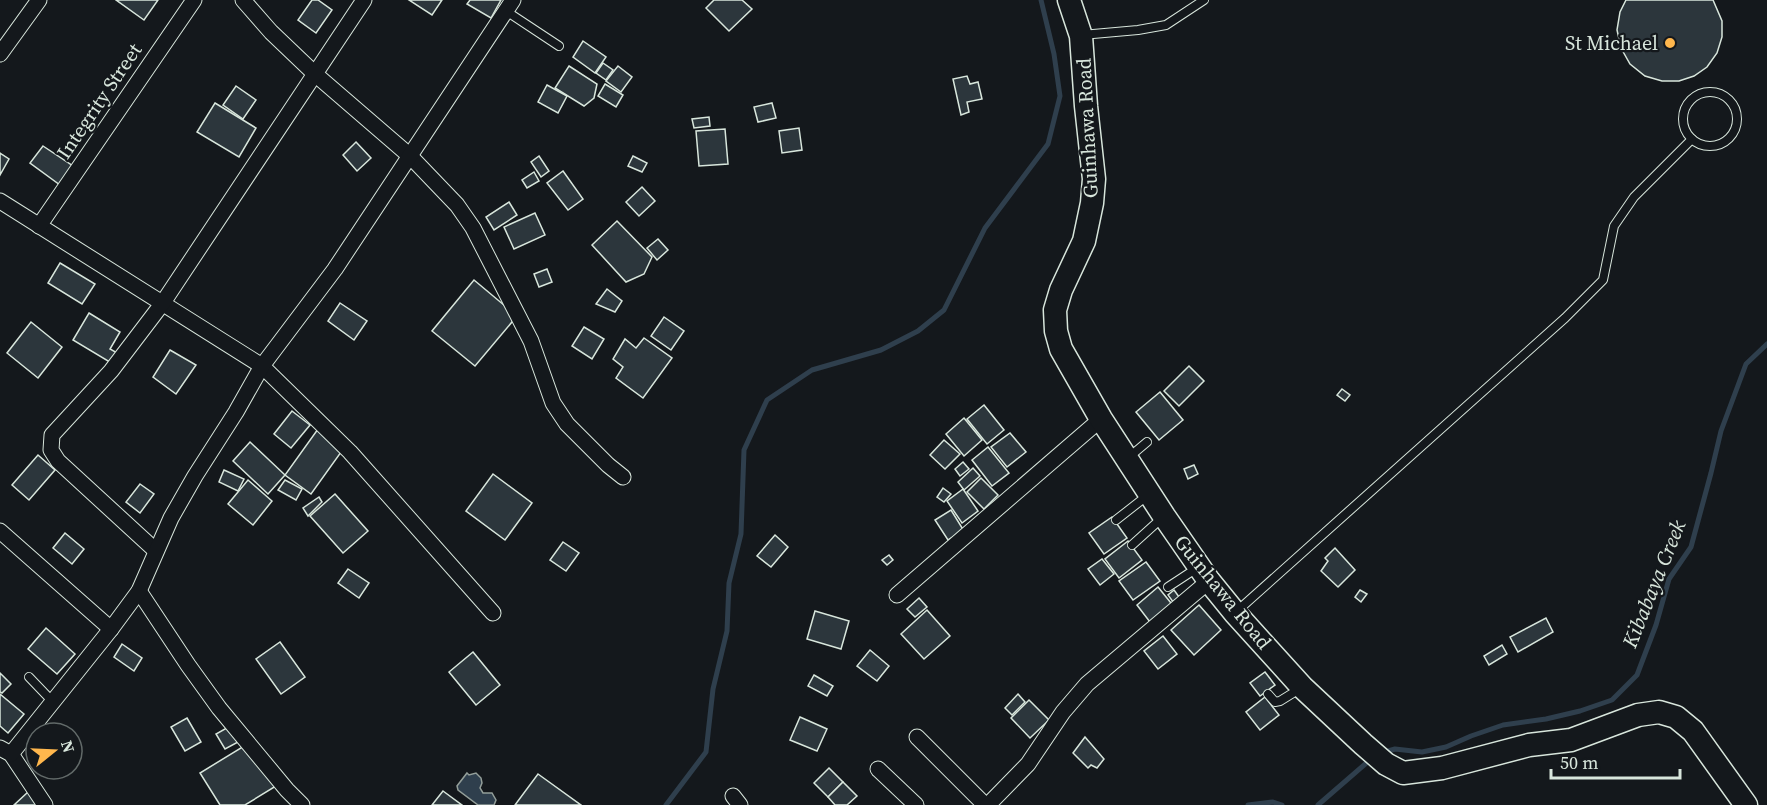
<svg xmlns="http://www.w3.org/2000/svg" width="1767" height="805" viewBox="0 0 1767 805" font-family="'Source Serif 4',serif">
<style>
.water{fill:#2f3f4d;stroke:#939e99;stroke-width:1.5}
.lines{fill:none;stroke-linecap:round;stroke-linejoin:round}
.stream{stroke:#2f3f4d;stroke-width:5}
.building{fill:#2c363c;stroke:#d8e6dc;stroke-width:1.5}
.lane-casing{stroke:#d8e6dc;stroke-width:10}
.street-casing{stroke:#d8e6dc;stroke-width:17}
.secondary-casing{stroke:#d8e6dc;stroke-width:25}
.lane{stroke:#14181c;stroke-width:8}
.street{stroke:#14181c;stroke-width:15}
.secondary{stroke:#14181c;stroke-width:22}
.poi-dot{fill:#ffb74d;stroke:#14181c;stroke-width:2}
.labels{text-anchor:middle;stroke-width:4.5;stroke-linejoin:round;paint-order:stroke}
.poi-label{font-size:20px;fill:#d8e6dc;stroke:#14181c;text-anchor:end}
.street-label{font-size:20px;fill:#d8e6dc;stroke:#14181c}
.water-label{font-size:21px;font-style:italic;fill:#d8e6dc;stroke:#14181c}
</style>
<rect width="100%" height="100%" fill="#14181c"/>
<polygon class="water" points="467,773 469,775 476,773 481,778 482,783 480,788 483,793 492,793 496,800 494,805 478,805 458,790 457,786"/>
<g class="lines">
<g class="stream">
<polyline points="1381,753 1395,749 1422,752 1446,747 1471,736 1503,725 1546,719 1580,711 1612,700 1637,675 1656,625 1669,579 1691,547 1711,473 1721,431 1746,364 1767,344"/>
<polyline points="666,805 706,752 713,689 727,631 729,583 741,534 744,450 767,400 812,370 881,350 918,331 944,310 985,228 1048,144 1060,96 1054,54 1041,0"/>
<polyline points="1248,805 1273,802 1282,805"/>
<polyline points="1318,805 1371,759"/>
</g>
</g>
<g class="building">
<polygon points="116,0 158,0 144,20"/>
<polygon points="312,0 318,0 332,10 316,33 298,20"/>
<polygon points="409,0 442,0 432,15"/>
<polygon points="470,0 501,0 491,18 467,4"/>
<polygon points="714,0 742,0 752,9 729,31 706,8"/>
<polygon points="1626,0 1713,0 1722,21 1722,37 1717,53 1707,67 1694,76 1679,81 1662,81 1645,76 1630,64 1621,48 1617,30 1620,12"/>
<polygon points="583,41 606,57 595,73 573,57"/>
<polygon points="603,63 613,70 606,80 596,73"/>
<polygon points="569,66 597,84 594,98 584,106 555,88"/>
<polygon points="618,66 632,77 621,92 606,81"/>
<polygon points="967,76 970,84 978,82 982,99 967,102 969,112 961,115 953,79"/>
<polygon points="605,84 623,95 616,107 598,96"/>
<polygon points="547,85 567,96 558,113 538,102"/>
<polygon points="236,86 256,100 243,119 223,105"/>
<polygon points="215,103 256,128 239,157 197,132"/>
<polygon points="772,103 776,118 758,122 754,107"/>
<polygon points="709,117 710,126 694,128 692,119"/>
<polygon points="799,128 802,150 782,153 779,131"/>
<polygon points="725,129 728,164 699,166 696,131"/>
<polygon points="356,142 371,158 357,171 343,155"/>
<polygon points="43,146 73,166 60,185 30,163"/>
<polygon points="0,153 9,159 0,175"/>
<polygon points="539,156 549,171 541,177 531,162"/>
<polygon points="633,156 647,163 642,172 628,166"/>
<polygon points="563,171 583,199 568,210 547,183"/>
<polygon points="534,172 539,181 527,188 522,180"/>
<polygon points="642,187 655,201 639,216 626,202"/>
<polygon points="509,202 517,215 494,230 486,217"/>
<polygon points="535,213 545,235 514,249 504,227"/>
<polygon points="617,221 652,257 644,274 626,282 592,245"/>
<polygon points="658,239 668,250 657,260 647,248"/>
<polygon points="60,263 95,284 82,304 48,283"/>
<polygon points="547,269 552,282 539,287 534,274"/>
<polygon points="474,280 517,316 475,366 432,331"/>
<polygon points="607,289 622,301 615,312 596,304"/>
<polygon points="340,303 367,321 354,340 328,321"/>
<polygon points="89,313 120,332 110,349 119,354 113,364 73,340"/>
<polygon points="664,317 684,331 671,350 651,336"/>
<polygon points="31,322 62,347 38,378 7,353"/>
<polygon points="584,327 604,339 592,359 572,346"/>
<polygon points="644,338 672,358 643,398 616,378 623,367 613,359 625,339 636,348"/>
<polygon points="170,350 196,365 176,394 153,377"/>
<polygon points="1189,366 1204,381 1179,406 1164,391"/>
<polygon points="1342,389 1350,395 1345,401 1337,395"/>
<polygon points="1160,392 1183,420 1159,440 1136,412"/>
<polygon points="984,405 1004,430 987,444 967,419"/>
<polygon points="292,411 310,425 291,448 274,434"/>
<polygon points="964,418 982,440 964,456 946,434"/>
<polygon points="318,429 344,448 311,494 285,475"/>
<polygon points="1010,433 1026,452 1007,467 991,447"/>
<polygon points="944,440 960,454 945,469 930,455"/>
<polygon points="250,442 285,475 268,494 233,461"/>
<polygon points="988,447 1009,473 992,486 972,460"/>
<polygon points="38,455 55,470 29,500 12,485"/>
<polygon points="963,462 969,469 960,476 955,469"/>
<polygon points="1194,465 1198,474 1188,479 1184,469"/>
<polygon points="973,468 980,476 964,490 958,482"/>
<polygon points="224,470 244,479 238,491 219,482"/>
<polygon points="493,474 532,503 505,540 466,511"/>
<polygon points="981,478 998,495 984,509 967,492"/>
<polygon points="248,480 272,501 253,525 228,504"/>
<polygon points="285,480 302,489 296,500 278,490"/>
<polygon points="140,484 154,494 140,513 126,502"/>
<polygon points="943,488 951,494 944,502 937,497"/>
<polygon points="963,489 978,511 962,523 947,501"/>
<polygon points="335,494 368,531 343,553 310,516"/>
<polygon points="319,497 322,502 308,516 303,508"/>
<polygon points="951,510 964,531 948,540 935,520"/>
<polygon points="1112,517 1127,538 1104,554 1089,533"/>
<polygon points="65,533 84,549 72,564 53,548"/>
<polygon points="775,535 788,547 771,567 757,556"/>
<polygon points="1128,541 1142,560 1119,578 1105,559"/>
<polygon points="563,542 579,553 566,571 550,560"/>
<polygon points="1335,548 1355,570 1338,587 1321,571 1328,561 1325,558"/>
<polygon points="889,555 893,560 887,565 882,560"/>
<polygon points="1102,559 1114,574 1100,585 1088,569"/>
<polygon points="1146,562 1160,581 1133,600 1119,581"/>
<polygon points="348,569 369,583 359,598 338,583"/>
<polygon points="1158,587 1175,608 1153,626 1137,605"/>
<polygon points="1174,590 1182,601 1176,606 1168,595"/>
<polygon points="1360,590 1367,594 1361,602 1355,597"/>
<polygon points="919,598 927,607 915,617 907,609"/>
<polygon points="1199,605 1221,630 1194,655 1171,630"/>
<polygon points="927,610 950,636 924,659 901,634"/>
<polygon points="815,611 849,621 841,649 807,639"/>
<polygon points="1546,618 1553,632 1518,652 1510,637"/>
<polygon points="46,628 75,654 57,674 28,649"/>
<polygon points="1163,636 1177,654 1158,669 1144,651"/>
<polygon points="280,642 305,677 281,694 256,659"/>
<polygon points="122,644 142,658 134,671 114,657"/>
<polygon points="1502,645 1507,654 1489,665 1484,656"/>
<polygon points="870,650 889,666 877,681 857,666"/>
<polygon points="473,652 500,685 476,705 449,672"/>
<polygon points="1265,672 1275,685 1260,696 1250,683"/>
<polygon points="0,673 11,684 2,693 0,692"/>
<polygon points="814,675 833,686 827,696 808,686"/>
<polygon points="0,694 24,714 8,733 0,726"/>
<polygon points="1018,694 1025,702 1012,715 1005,708"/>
<polygon points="1265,697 1279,715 1260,730 1246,712"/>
<polygon points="1029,700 1049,720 1030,738 1011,718"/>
<polygon points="800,717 827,729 817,751 790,740"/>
<polygon points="187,718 201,742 185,751 171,727"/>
<polygon points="232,725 240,741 225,749 216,734"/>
<polygon points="1085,737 1104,759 1097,768 1091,765 1088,768 1073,753"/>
<polygon points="249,743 276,786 245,805 220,805 200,773"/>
<polygon points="829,768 843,782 828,797 814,783"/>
<polygon points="538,774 581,805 515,805"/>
<polygon points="843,782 857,796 847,805 835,805 828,797"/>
<polygon points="443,791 462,805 432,805"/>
<polygon points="28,792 41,805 14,805"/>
</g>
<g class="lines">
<defs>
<g id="lane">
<polyline points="506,11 559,46"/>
<polyline points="1082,35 1138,30 1166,25 1204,0"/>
<circle cx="1710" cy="119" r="27"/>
<polyline points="1128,458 1147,442"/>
<polyline points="1116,520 1148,495"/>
<polyline points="1132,545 1163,517"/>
<polyline points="1168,587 1197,568"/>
<polyline points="1236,612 1565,318 1603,280 1614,226 1634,197 1692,139"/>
<polyline points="29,677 52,701"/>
<polyline points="1268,694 1275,702 1280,701 1301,688"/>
</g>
<g id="street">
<polyline points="243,0 271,32 315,74 410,156 457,205 473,228 531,341 553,403 567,424 608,465 623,477"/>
<polyline points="0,54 39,0"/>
<polyline points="0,201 262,366 350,452 493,613"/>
<polyline points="39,226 194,0"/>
<polyline points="0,531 111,629"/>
<polyline points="156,551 58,461 51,450 52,435 111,371 162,304 364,0"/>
<polyline points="139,591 188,665 219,708 287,790 302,805"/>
<polyline points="897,595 1101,419"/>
<polyline points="917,737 985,805"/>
<polyline points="0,748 11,754 45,805"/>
<polyline points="11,754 111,629 139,591 171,518 195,476 236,412 262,366 335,269 513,0"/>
<polyline points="878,769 916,805"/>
<polyline points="733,796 740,805"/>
<polyline points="988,805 1028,764 1063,712 1087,684 1209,581"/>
</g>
<polyline id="secondary" points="1069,0 1081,36 1086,106 1094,179 1092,203 1084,241 1061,290 1055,310 1056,331 1061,349 1101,419 1164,516 1209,581 1235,613 1302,687 1363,744 1386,764 1403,773 1442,768 1529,745 1571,740 1638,715 1659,712 1676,717 1693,731 1746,805"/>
</defs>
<use href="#lane" class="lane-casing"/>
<use href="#street" class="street-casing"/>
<use href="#secondary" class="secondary-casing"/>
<use href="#lane" class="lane"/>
<use href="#street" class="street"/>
<use href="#secondary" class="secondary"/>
</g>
<circle class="poi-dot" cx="1670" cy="43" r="6"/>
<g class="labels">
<g class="poi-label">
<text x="1658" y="50">St Michael</text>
</g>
<g class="street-label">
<text transform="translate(99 101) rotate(-56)" y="7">Integrity Street</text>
<text transform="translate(1087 128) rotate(-93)" y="7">Guinhawa Road</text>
<text transform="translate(1223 592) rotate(51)" y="7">Guinhawa Road</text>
</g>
<g class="water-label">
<text transform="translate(1654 584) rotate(-68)" y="7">Kibabaya Creek</text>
</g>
</g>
<g transform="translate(54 751) rotate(72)"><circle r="28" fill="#14181c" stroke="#626a69" stroke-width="1.5"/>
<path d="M0-4.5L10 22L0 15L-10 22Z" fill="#ffb74d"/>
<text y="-9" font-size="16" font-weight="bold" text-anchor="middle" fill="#d8e6dc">N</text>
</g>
<path d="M1551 769v9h129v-9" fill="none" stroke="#d8e6dc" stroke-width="3"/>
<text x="1560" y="769" font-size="18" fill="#d8e6dc" stroke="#14181c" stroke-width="4.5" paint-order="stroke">50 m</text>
</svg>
